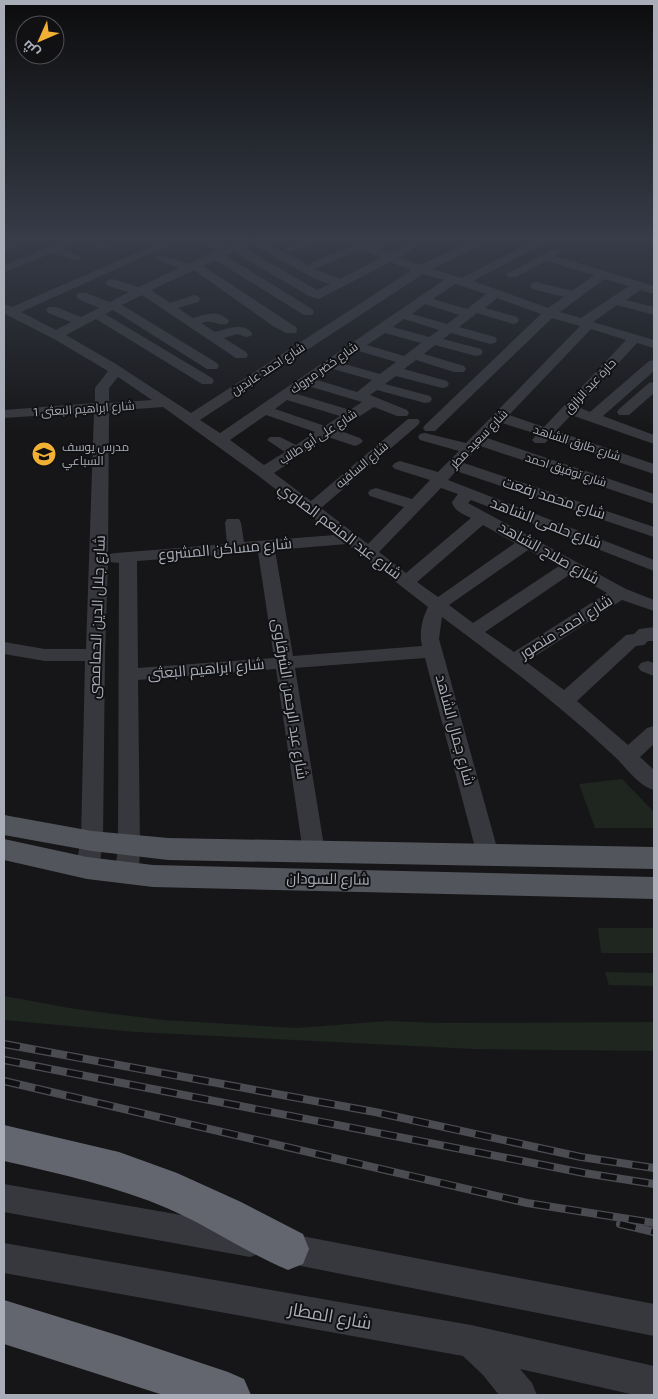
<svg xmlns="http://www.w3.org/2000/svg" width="658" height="1399" viewBox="0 0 658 1399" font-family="'Exo 2',Cairo,sans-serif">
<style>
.green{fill:#1e261f}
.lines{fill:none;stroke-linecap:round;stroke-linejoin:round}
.minor{fill:#37383d;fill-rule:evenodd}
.major{fill:#53555c;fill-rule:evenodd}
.highway{fill:#63666e;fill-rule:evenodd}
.rail-casing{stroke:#4a4c52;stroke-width:8}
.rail{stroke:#111113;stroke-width:5.5;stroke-dasharray:16;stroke-linecap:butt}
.labels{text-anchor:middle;stroke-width:4;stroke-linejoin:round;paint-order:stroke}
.far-street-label{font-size:12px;fill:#a8adb8;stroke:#111113}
.far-poi-label{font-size:12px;fill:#a8adb8;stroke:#111113;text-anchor:start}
.street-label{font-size:15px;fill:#a8adb8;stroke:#111113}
.near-street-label{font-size:18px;fill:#a8adb8;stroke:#111113}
</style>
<rect width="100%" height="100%" fill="#161618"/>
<g class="green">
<polygon points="622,779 654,812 654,828 595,828 579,784"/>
<polygon points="598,928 654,928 654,953 601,953"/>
<polygon points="605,972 654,973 654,986 609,985"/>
<polygon points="4,996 75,1009 163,1020 297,1028 387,1021 441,1023 654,1022 654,1051 473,1049 136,1032 4,1020"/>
</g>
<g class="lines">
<g class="minor">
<polygon points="19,238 34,238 4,251 4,244"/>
<polygon points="72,238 92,238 109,244 111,246 105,249 82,242 63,249 80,256 82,258 80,260 72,260 53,253 4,272 4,265"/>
<path d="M 170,238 L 185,238 L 21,312 L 56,330 L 71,322 L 48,313 L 46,310 L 48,307 L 56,307 L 81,317 L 99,308 L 78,299 L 76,296 L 78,293 L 86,293 L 110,302 L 129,292 L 108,286 L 106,283 L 108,280 L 112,279 L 139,287 L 179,268 L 157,260 L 155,258 L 157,256 L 165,256 L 188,264 L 217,250 L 190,240 L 189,238 L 204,238 L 227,246 L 249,238 L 263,238 L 262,240 L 310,266 L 311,263 L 353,245 L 341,238 L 355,238 L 370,244 L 385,238 L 399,238 L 398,240 L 379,249 L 389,253 L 419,238 L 432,238 L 399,257 L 420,265 L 479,238 L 493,238 L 492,240 L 432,269 L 462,278 L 539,238 L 561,238 L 573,242 L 575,244 L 569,247 L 552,242 L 546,243 L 473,281 L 548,308 L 564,297 L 532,289 L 530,286 L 532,283 L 536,282 L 572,291 L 594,275 L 546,261 L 516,277 L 508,277 L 506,274 L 556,248 L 562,251 L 555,256 L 654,286 L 654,294 L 640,290 L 626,300 L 654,307 L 654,315 L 617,305 L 593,322 L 654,340 L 654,348 L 637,343 L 578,407 L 590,412 L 649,361 L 654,360 L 654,371 L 603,416 L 654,435 L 654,444 L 571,415 L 556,431 L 654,464 L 654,474 L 549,439 L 545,443 L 535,443 L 532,440 L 537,434 L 502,423 L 487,438 L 654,494 L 654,504 L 480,446 L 464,463 L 654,527 L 654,537 L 456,471 L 448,480 L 654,560 L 654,571 L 471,500 L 468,503 L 626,589 L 654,600 L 654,611 L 622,600 L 526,662 L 564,690 L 626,635 L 634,634 L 639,629 L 654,627 L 654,641 L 648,641 L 644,645 L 636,646 L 577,701 L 628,745 L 647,728 L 654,726 L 654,744 L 640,757 L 654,770 L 654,790 C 638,786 626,767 614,756 C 560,705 501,661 442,617 L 439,639 L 499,855 L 496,861 L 488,863 L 480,861 L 477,855 L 425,658 L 295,668 L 325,852 L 322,858 L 314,860 L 306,858 L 303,852 L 276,669 L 138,680 L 140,846 L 139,873 L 135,879 L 127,882 L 119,879 L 115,873 L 118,846 L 119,563 L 110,562 L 108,558 L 105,655 L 103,841 L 99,868 L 95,874 L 87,877 L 79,874 L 75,868 L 81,841 L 85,661 L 45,661 L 4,654 L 4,642 L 45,649 L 86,649 L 94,412 L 4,418 L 4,410 L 95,403 L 95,388 L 108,371 L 54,339 L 7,315 L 4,313 L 4,304 L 12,307 ZM 252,244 L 315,279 L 330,284 L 317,290 L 244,248 ZM 363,250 L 381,258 L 340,279 L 313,268 L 319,267 ZM 234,252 L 309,296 L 319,299 L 390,262 L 412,270 L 191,413 L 116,364 L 66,335 L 96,319 L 202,384 L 212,384 L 214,381 L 212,378 L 105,314 L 113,310 L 207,369 L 217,369 L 219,366 L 217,363 L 122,305 L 142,295 L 236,358 L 246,358 L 248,355 L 246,352 L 224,338 L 237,334 L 246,337 L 251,336 L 252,333 C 242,322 228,329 215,332 L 201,323 C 214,319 217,326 227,324 L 229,321 C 219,309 206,314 193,318 L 178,308 L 198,302 L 200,299 L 198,296 L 194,295 L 170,303 L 151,290 L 194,270 L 273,326 L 286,333 L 296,333 L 297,330 L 296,327 L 203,266 L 215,260 L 304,315 L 312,315 L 314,312 L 312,309 L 225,255 ZM 423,274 L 444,280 L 220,433 L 200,420 ZM 604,279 L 629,286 L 581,318 L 560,312 ZM 455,284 L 459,285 L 486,294 L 467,309 L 433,299 ZM 497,298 L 541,314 L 425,425 L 423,428 L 425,431 L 435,431 L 552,318 L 580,326 L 466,443 L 425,433 L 420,434 L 418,437 L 420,440 L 459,451 L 438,472 L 400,461 L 395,463 L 392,466 L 395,469 L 430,480 L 412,499 L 376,488 L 370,490 L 368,493 L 370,496 L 404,507 L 368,544 L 321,508 L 418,425 L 420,422 L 418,419 L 408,419 L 311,501 L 274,473 L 328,437 L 355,446 L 360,444 L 363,441 L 360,438 L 338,430 L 374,407 L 397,416 L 407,416 L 409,413 L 407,410 L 370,395 L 377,390 L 425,403 L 430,402 L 432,399 L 430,396 L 385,384 L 396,376 L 442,388 L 447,387 L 449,384 L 447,381 L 404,369 L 416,360 L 454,372 L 464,372 L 466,369 L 464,366 L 424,354 L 435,345 L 476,356 L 481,355 L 483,352 L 481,349 L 443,339 L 451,333 L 490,344 L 495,343 L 497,340 L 495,337 L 459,327 L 477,313 L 513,324 L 517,323 L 519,320 L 517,317 L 485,308 ZM 425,304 L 459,315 L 447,324 L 412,314 ZM 404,319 L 439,330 L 429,337 L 393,327 ZM 591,329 L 626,340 L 544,427 L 509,415 ZM 385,333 L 421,343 L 404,356 L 367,345 ZM 359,351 L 396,362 L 380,374 L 341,363 ZM 333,369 L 372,380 L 357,392 L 317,380 ZM 118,377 L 152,400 L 109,403 L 109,388 ZM 308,386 L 362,402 L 350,410 L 297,394 ZM 287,400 L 340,416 L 325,426 L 275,409 ZM 163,407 L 256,474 L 335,535 L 244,542 L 241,523 L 239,519 L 227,519 L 225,523 L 227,544 L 116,553 L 110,554 L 108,558 L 109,411 ZM 266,415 L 315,432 L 296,445 L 280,437 L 270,437 L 267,440 L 285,452 L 264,465 L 230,440 ZM 441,488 L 458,494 L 452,502 C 454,511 463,514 471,518 L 406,573 L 379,552 ZM 483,525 L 515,543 L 438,597 L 417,582 ZM 347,544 L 428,607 C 422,619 419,632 422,646 L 293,656 L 275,550 ZM 528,550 L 559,566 L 473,623 L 449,605 ZM 258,552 L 274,658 L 138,668 L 137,561 ZM 572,573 L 607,593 L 514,652 L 485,632 Z"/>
<polygon points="313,238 330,238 328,240 290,252 284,249 286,247"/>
<polygon points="654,382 654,393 629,415 619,415 617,412 619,409 649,383"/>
<polygon points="648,661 654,663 654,676 641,671 638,667 641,663"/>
<polygon points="4,1184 250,1227 261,1231 265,1242 261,1253 250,1257 4,1212"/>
<polygon points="281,1232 654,1304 654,1336 281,1262 270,1258 266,1247 270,1236"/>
<polygon points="4,1243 471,1325 654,1366 654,1395 635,1395 520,1369 532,1383 537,1395 499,1395 483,1375 463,1356 4,1273"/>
</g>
<g class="major">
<polygon points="4,815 92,831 168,838 654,847 654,869 168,860 92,851 4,835"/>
<polygon points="4,839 87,857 153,865 654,877 654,899 153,887 87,879 4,860"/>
</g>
<g class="highway">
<path d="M 4,1125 L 119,1152 L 177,1173 L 241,1202 L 303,1234 L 309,1249 L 303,1264 L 288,1270 C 247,1253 210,1227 169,1209 C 116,1186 60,1174 4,1161 Z"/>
<polygon points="4,1300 120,1336 228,1372 244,1379 251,1395 163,1395 4,1344"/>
</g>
<defs>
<g id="rail">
<polyline points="4,1044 375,1112 581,1157 654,1168"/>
<polyline points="4,1060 584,1173 654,1184"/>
<polyline points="4,1081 527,1203 654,1223"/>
<polyline points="620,1224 654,1232"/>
</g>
</defs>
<use href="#rail" class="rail-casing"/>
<use href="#rail" class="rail"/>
</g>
<linearGradient id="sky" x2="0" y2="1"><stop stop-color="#0c0c0d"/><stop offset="0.55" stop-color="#363c48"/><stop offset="1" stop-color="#363c48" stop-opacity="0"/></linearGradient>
<rect width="658" height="434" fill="url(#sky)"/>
<defs>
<symbol id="school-disc" viewBox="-11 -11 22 22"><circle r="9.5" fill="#f2b134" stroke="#111113"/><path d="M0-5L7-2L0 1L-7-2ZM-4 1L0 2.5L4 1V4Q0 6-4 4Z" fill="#111"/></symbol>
</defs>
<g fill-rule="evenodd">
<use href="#school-disc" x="30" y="440" width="28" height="28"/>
</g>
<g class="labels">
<g class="far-street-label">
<text transform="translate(324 368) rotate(-35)" y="4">شارع خضر مبروك</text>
<text transform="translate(268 369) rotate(-33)" y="4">شارع احمد عابدين</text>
<text transform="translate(590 386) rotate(-47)" y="4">حارة عبد الرازق</text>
<text transform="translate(84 409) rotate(-4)" y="4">شارع ابراهيم البعثى 1</text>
<text transform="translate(318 437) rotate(-33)" y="4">شارع على أبو طالب</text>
<text transform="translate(479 439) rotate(-46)" y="4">شارع سعيد مطر</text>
<text transform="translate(577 443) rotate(18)" y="4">شارع طارق الشاهد</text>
<text transform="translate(362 465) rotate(-40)" y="4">شارع الساقيه</text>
<text transform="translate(566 470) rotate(18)" y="4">شارع توفيق احمد</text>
</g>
<g class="far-poi-label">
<text x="62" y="451">مدرس يوسف<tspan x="62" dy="14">السباعي</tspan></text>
</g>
<g class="street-label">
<text transform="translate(554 498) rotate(18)" y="5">شارع محمد رفعت</text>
<text transform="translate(546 523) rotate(21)" y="5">شارع حلمى الشاهد</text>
<text transform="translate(340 531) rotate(37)" y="5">شارع عبد المنعم الصاوي</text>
<text transform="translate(225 549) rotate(-5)" y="5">شارع مساكن المشروع</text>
<text transform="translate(549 553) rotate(29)" y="5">شارع صلاح الشاهد</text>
<text transform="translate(97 617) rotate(-88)" y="5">شارع جلال الدين الحمامصى</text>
<text transform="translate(566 627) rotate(-32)" y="5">شارع احمد منصور</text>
<text transform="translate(206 669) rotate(-5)" y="5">شارع ابراهيم البعثى</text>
<text transform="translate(290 699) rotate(81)" y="5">شارع عبد الرحمن الشرقاوى</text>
<text transform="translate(455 730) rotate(75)" y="5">شارع جمال الشاهد</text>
<text transform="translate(328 879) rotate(1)" y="5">شارع السودان</text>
</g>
<g class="near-street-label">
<text transform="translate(330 1316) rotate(10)" y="6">شارع المطار</text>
</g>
</g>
<rect width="658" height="1399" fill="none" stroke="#a8adb8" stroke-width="10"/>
<g transform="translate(40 40) rotate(225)"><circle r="24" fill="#111113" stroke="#4d4f55"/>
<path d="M0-4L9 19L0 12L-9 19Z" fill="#f2b134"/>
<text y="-8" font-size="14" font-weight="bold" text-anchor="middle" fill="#a8adb8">ش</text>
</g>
</svg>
